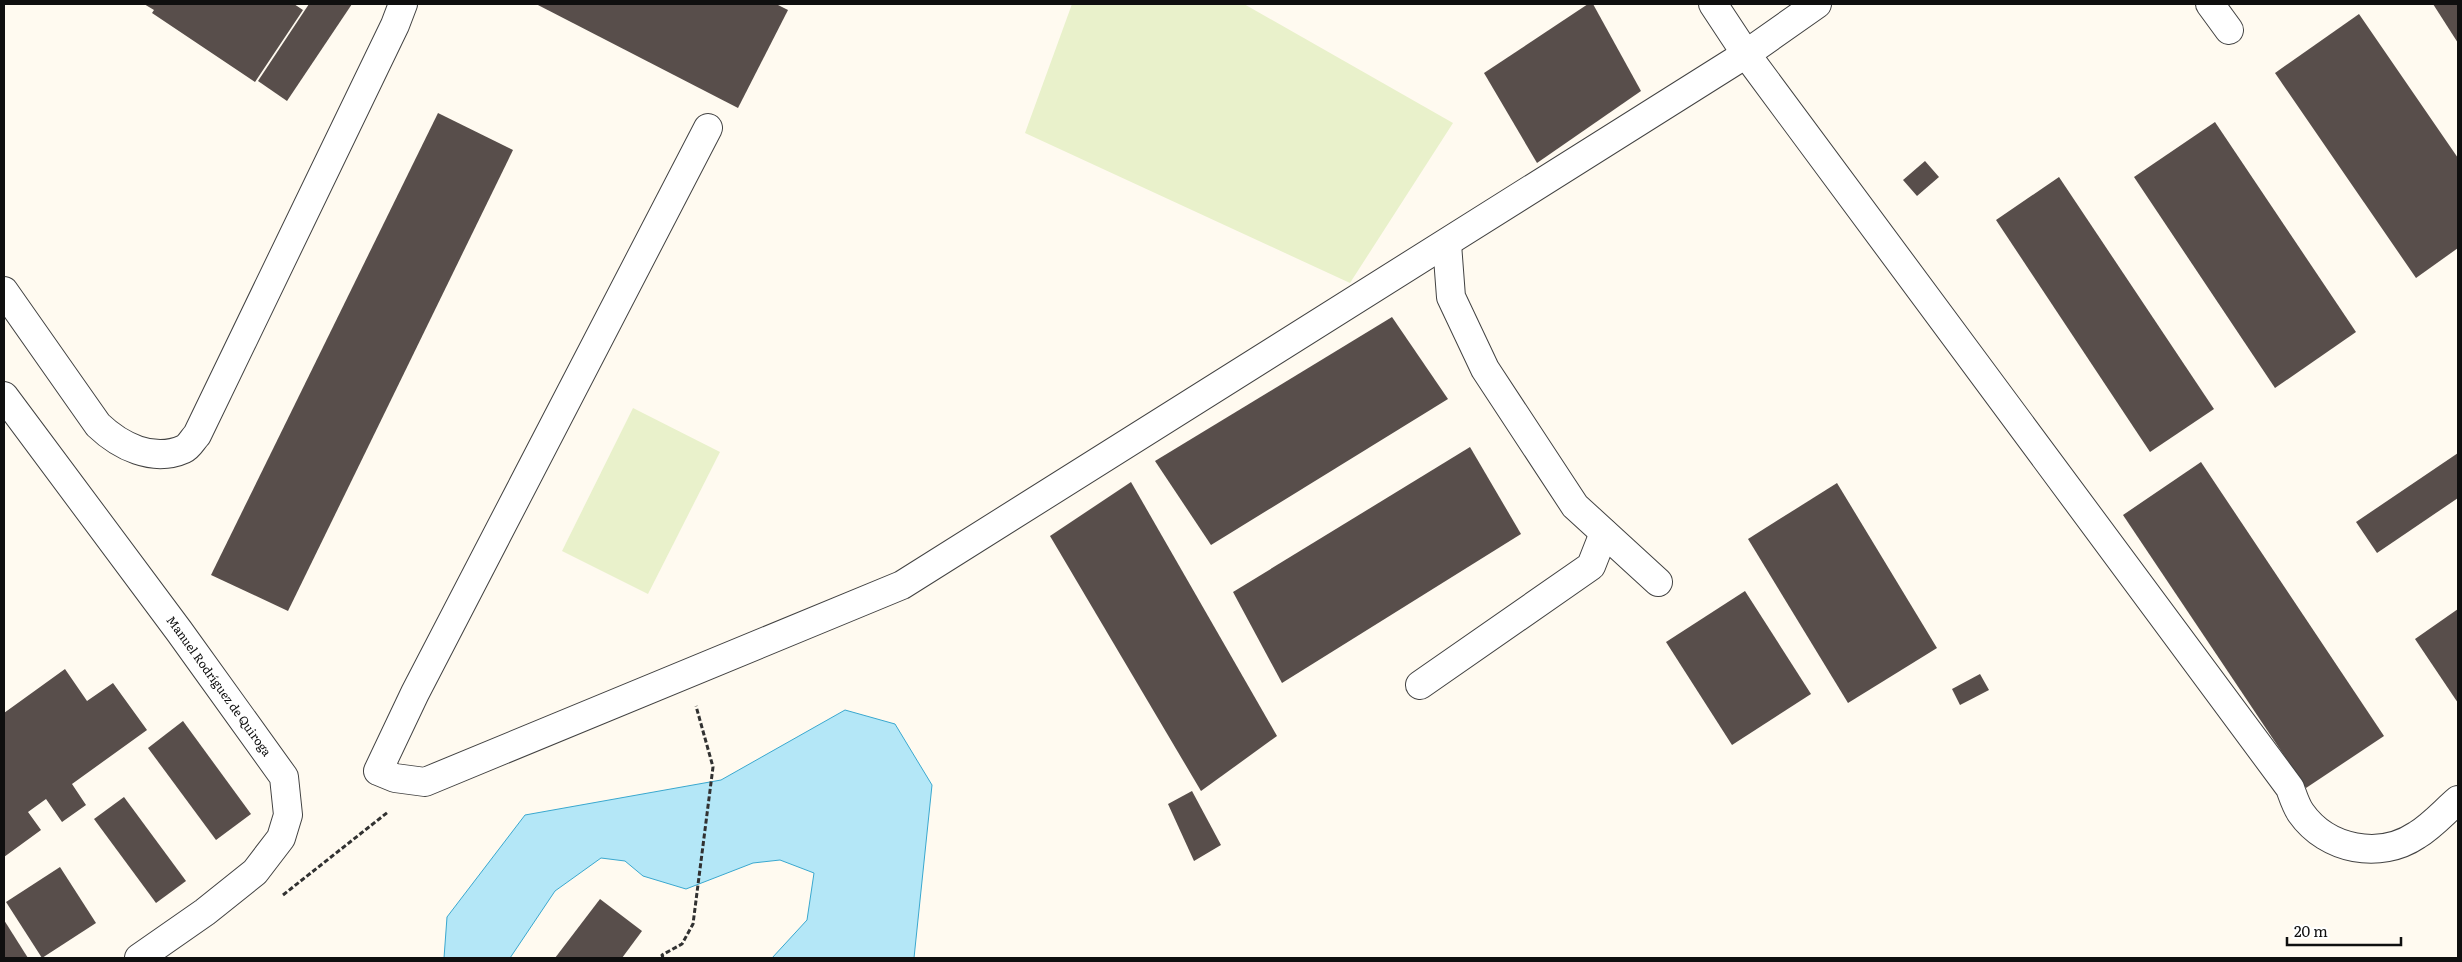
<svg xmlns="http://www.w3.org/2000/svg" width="2462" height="962" viewBox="0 0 2462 962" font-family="Literata,serif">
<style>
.pitch{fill:#e9f1cb}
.water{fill:#b4e7f7;stroke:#3aa8cf}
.building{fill:#584e4b}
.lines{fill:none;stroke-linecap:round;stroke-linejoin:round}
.minor-casing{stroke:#424242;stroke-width:30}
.path{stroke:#313131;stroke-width:3;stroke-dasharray:5 2.5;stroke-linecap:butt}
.minor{stroke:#fff;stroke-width:28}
.labels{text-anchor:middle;stroke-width:5;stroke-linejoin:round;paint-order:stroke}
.street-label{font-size:12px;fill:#0f0f0f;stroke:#fff}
</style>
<rect width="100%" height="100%" fill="#fffaf0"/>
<g class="pitch">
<polygon points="1072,4 1244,4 1453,123 1350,283 1025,133"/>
<polygon points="633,408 720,452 648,594 562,551"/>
</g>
<polygon class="water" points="845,710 895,724 932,785 914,958 772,958 807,920 814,873 780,860 753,863 686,889 643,876 625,861 601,858 555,891 510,958 444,958 447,917 525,815 721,780"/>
<g class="building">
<polygon points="144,4 294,4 303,10 255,82 152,13 154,10"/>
<polygon points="309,4 352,4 287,101 258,81"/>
<polygon points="536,4 776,4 788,10 738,108"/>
<polygon points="1588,4 1593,4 1641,91 1537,163 1484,73"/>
<polygon points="2433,4 2458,4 2458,43"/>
<polygon points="2359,14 2458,158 2458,248 2416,278 2275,73"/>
<polygon points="438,113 513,150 288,611 211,575"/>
<polygon points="2215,122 2356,332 2275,388 2134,177"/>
<polygon points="1925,161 1939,177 1917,196 1903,180"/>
<polygon points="2059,177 2214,409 2150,452 1996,220"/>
<polygon points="1392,317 1448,399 1211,545 1155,461"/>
<polygon points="1470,447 1521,534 1282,683 1233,592"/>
<polygon points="2458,453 2458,498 2377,553 2356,522"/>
<polygon points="2201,462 2384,736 2306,788 2123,515"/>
<polygon points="1131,482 1277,736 1201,791 1050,536"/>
<polygon points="1837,483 1937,648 1848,703 1748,539"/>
<polygon points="1745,591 1811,694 1732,745 1666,642"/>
<polygon points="2458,609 2458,703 2415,639"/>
<polygon points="65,669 87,701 113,683 147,730 72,784 86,805 62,822 46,799 28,812 41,830 4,857 4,713"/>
<polygon points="1980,674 1989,690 1960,705 1952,689"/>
<polygon points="183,721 251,814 216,840 148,748"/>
<polygon points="1192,791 1221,845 1194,861 1168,804"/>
<polygon points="124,797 186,881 156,903 94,819"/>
<polygon points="60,867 96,923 42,958 6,902"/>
<polygon points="600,899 642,931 622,958 555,958"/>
<polygon points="4,920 28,958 4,958"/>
</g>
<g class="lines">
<defs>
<g id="minor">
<path d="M 1713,4 L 1746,54 L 2290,788 C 2293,796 2296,806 2301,813 C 2327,850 2380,860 2417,835 C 2432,826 2445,811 2458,800"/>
<polyline points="2210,4 2229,30"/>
<polyline points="708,128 415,693 378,771 395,778 425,782 902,585 1746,54 1817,4"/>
<polyline points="1447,244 1451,297 1485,369 1575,506 1658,582"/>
<path d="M 4,291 L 98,425 C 120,446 153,463 184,449 C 189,447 193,439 197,435 L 395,25 L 403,4"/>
<path id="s1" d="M 4,396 L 179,631 L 284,777 L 288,815 L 281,838 L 255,872 L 205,912 L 139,958"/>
<polyline points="1420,685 1591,566 1604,533"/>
</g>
</defs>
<use href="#minor" class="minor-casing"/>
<g class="path">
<polyline points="283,895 388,812"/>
<polyline points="663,958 662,955 682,944 693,924 713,767 696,706"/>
</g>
<use href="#minor" class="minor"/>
</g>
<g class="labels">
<g class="street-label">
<text dy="4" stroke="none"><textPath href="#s1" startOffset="361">Manuel Rodríguez de Quiroga</textPath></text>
</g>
</g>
<rect width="2462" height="962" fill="none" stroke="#0f0f0f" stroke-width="10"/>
<path d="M2287 937v8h114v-8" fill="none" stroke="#0f0f0f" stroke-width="2.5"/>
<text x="2294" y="937" font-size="15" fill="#0f0f0f" stroke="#ffffff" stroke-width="4" paint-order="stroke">20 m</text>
</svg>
